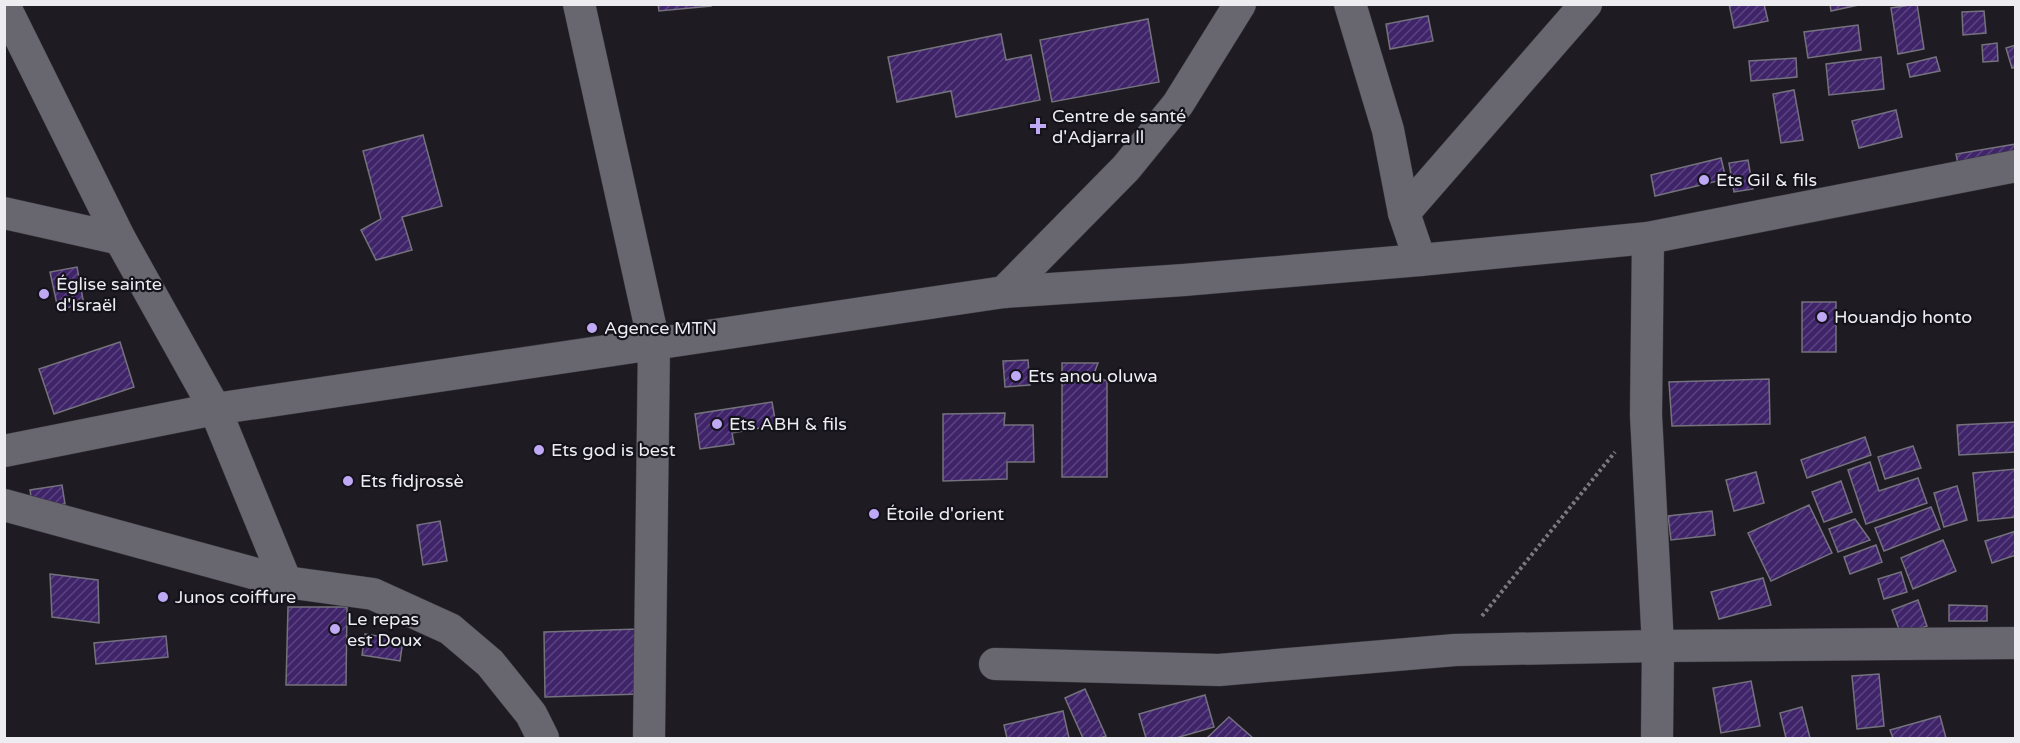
<svg xmlns="http://www.w3.org/2000/svg" width="2020" height="743" viewBox="0 0 2020 743" font-family="'Varela Round',sans-serif">
<style>
.building{fill:url(#building-hatch);stroke:#74727c;stroke-width:1.5}
.lines{fill:none;stroke-linecap:round;stroke-linejoin:round}
.minor-casing{stroke:#3a393e;stroke-width:33}
.path{stroke:#7b787f;stroke-width:4;stroke-dasharray:3 3;stroke-linecap:butt}
.minor{stroke:#68666f;stroke-width:32}
.poi-dot{fill:#bfa9f4;stroke:#14121a;stroke-width:2}
.labels{text-anchor:middle;stroke-width:4.5;stroke-linejoin:round;paint-order:stroke}
.poi-label{font-size:18px;fill:#edecf1;stroke:#14121a;text-anchor:start}
</style>
<defs>
<pattern id="building-hatch" width="6" height="6" patternUnits="userSpaceOnUse" patternTransform="scale(1.5)"><rect width="6" height="6" fill="#3f246a"/><path d="M-1 1l2-2M0 6l6-6M5 7l2-2" fill="none" stroke="#5b4480"/></pattern>
</defs>
<rect width="100%" height="100%" fill="#1e1b23"/>
<g class="building">
<polygon points="658,4 711,4 711,6 659,11"/>
<polygon points="1729,4 1764,4 1768,21 1734,28"/>
<polygon points="1830,4 1863,4 1831,11"/>
<polygon points="1917,4 1924,49 1898,54 1891,8"/>
<polygon points="1984,11 1986,33 1963,35 1962,12"/>
<polygon points="1428,16 1433,41 1390,49 1386,24"/>
<polygon points="1148,19 1159,82 1052,102 1040,40"/>
<polygon points="1858,25 1861,50 1808,58 1804,32"/>
<polygon points="1001,34 1006,60 1031,55 1040,100 956,117 951,91 897,102 888,57"/>
<polygon points="1997,43 1998,61 1983,62 1982,45"/>
<polygon points="2016,45 2016,67 2012,68 2006,48"/>
<polygon points="1881,57 1884,89 1829,95 1826,64"/>
<polygon points="1936,57 1940,71 1910,77 1907,64"/>
<polygon points="1796,58 1797,77 1751,81 1749,61"/>
<polygon points="1794,90 1803,140 1781,143 1773,94"/>
<polygon points="1896,110 1902,137 1859,148 1852,121"/>
<polygon points="423,135 442,206 402,217 412,250 376,260 361,230 381,219 363,151"/>
<polygon points="2016,144 2016,154 1958,164 1956,154"/>
<polygon points="1721,158 1726,179 1655,196 1651,175"/>
<polygon points="1748,160 1753,189 1734,192 1729,163"/>
<polygon points="77,267 84,305 58,309 50,272"/>
<rect x="1802" y="302" width="34" height="50"/>
<polygon points="120,342 134,387 54,414 39,369"/>
<polygon points="1028,360 1030,385 1005,387 1003,361"/>
<polygon points="1062,363 1098,363 1093,376 1107,381 1107,477 1062,477"/>
<polygon points="1769,379 1770,424 1672,426 1669,382"/>
<polygon points="772,402 776,425 732,433 734,444 700,449 695,414"/>
<polygon points="1005,413 1004,425 1033,425 1034,462 1007,462 1007,479 943,481 943,414"/>
<polygon points="2016,422 2016,452 1959,455 1957,425"/>
<polygon points="1865,437 1871,455 1807,478 1801,460"/>
<polygon points="1913,446 1921,468 1885,479 1878,457"/>
<polygon points="1870,462 1879,491 1918,478 1927,503 1866,524 1848,470"/>
<polygon points="2016,469 2016,517 1978,521 1973,473"/>
<polygon points="1756,472 1764,503 1734,511 1726,480"/>
<polygon points="1841,481 1852,512 1824,522 1812,492"/>
<polygon points="62,485 65,504 33,510 30,490"/>
<polygon points="1957,486 1967,520 1944,527 1934,493"/>
<polygon points="1809,505 1832,553 1771,581 1748,533"/>
<polygon points="1931,507 1940,529 1884,551 1875,528"/>
<polygon points="1712,511 1715,535 1671,540 1668,516"/>
<polygon points="1855,519 1870,540 1838,552 1829,529"/>
<polygon points="440,521 447,561 423,565 417,525"/>
<polygon points="2016,531 2016,555 1992,563 1985,541"/>
<polygon points="1943,540 1956,571 1913,589 1901,558"/>
<polygon points="1876,545 1882,562 1850,574 1844,557"/>
<polygon points="1901,572 1907,592 1884,599 1878,579"/>
<polygon points="50,574 98,580 99,623 52,617"/>
<polygon points="1763,578 1771,605 1719,619 1711,592"/>
<polygon points="1918,600 1927,626 1901,635 1892,610"/>
<polygon points="1949,605 1987,606 1987,621 1949,621"/>
<polygon points="288,607 347,607 346,685 286,685"/>
<polygon points="639,629 640,694 545,697 544,632"/>
<polygon points="365,634 403,640 400,661 362,655"/>
<polygon points="166,636 168,657 96,664 94,643"/>
<polygon points="1879,674 1884,726 1857,729 1852,676"/>
<polygon points="1751,681 1760,726 1721,733 1713,688"/>
<polygon points="1085,689 1106,736 1100,738 1083,738 1065,698"/>
<polygon points="1205,695 1214,727 1176,738 1146,738 1139,714"/>
<polygon points="1802,707 1810,738 1786,738 1780,713"/>
<polygon points="1063,711 1069,738 1007,738 1004,725"/>
<polygon points="1940,716 1946,738 1893,738 1890,730"/>
<polygon points="1229,717 1253,738 1207,738"/>
</g>
<g class="lines">
<defs>
<g id="minor">
<polyline points="579,4 654,343 649,738"/>
<polyline points="1350,4 1388,130 1404,213 1420,260"/>
<polyline points="4,5 120,239 215,409 286,582"/>
<polyline points="4,213 120,239"/>
<polyline points="1404,213 1586,4"/>
<polyline points="1648,238 1646,415 1658,646 1657,738"/>
<polyline points="1004,292 1126,168 1178,104 1240,4"/>
<polyline points="4,451 215,409 1004,292 1184,280 1420,260 1648,238 2016,166"/>
<polyline points="4,505 286,582 373,594 450,629 490,663 531,714 543,738"/>
<polyline points="995,664 1219,670 1455,650 1658,646 2016,643"/>
</g>
</defs>
<use href="#minor" class="minor-casing"/>
<polyline class="path" points="1482,616 1615,452"/>
<use href="#minor" class="minor"/>
</g>
<g class="poi-dot">
<path d="M1035 117h6v6h6v6h-6v6h-6v-6h-6v-6h6z"/>
<circle cx="1704" cy="180" r="6"/>
<circle cx="44" cy="294" r="6"/>
<circle cx="1822" cy="317" r="6"/>
<circle cx="592" cy="328" r="6"/>
<circle cx="1016" cy="376" r="6"/>
<circle cx="717" cy="424" r="6"/>
<circle cx="539" cy="450" r="6"/>
<circle cx="348" cy="481" r="6"/>
<circle cx="874" cy="514" r="6"/>
<circle cx="163" cy="597" r="6"/>
<circle cx="335" cy="629" r="6"/>
</g>
<g class="labels">
<g class="poi-label">
<text x="1052" y="122">Centre de santé<tspan x="1052" dy="21">d'Adjarra ll</tspan></text>
<text x="1716" y="186">Ets Gil &amp; fils</text>
<text x="56" y="290">Église sainte<tspan x="56" dy="21">d'Israël</tspan></text>
<text x="1834" y="323">Houandjo honto</text>
<text x="604" y="334">Agence MTN</text>
<text x="1028" y="382">Ets anou oluwa</text>
<text x="729" y="430">Ets ABH &amp; fils</text>
<text x="551" y="456">Ets god is best</text>
<text x="360" y="487">Ets fidjrossè</text>
<text x="886" y="520">Étoile d'orient</text>
<text x="175" y="603">Junos coiffure</text>
<text x="347" y="625">Le repas<tspan x="347" dy="21">est Doux</tspan></text>
</g>
</g>
<rect width="2020" height="743" fill="none" stroke="#edecf1" stroke-width="12"/>
</svg>
